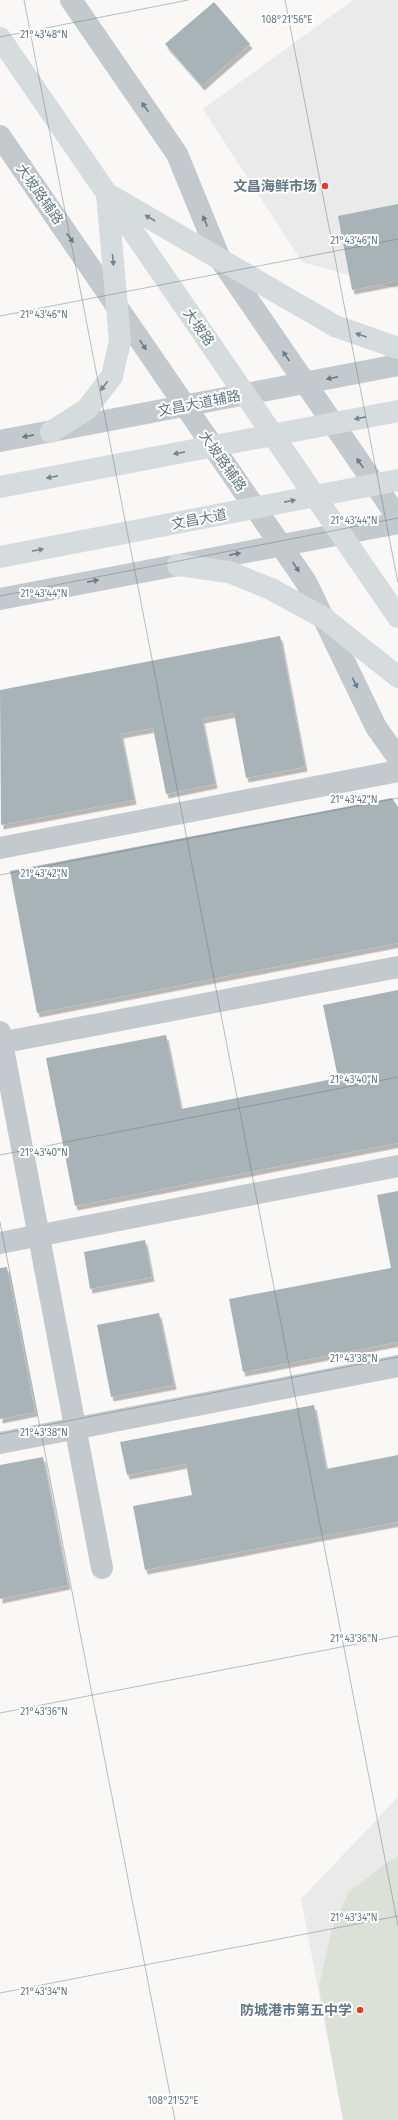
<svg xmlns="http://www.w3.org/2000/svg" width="398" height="2120" viewBox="0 0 398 2120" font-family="'Fira Sans','Noto Sans SC',sans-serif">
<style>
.built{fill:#e9eae9}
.green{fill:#dbe1d7}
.building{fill:#a8b3b8;filter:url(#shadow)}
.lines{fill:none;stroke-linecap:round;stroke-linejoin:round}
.minor{stroke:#c3c9cc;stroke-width:22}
.major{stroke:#d6dbde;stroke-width:22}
.oneway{fill:#677c86}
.oneway2{fill:#738790}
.ticks{fill:none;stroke:#627882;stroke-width:1;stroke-opacity:0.45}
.poi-dot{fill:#ec3922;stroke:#fff;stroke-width:1.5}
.labels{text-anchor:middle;stroke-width:4;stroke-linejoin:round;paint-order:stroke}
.poi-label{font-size:14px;font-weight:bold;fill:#627882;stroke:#fff;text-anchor:end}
.street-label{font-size:14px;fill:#627882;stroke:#fff}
.ticks-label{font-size:10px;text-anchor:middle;fill:#627882;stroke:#fff;stroke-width:4;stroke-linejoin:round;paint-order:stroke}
</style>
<defs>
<filter id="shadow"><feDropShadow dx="2.5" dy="4.5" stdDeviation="0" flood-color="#0004"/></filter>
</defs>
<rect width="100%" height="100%" fill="#f9f8f6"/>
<g class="built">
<polygon points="353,0 398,0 398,289 302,262 203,109"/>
<polygon points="398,1797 398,2120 343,2120 301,1899"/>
</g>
<polygon class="green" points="398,1857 398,2120 343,2120 319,1987 331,1932 348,1893 389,1861"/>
<g class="building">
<polygon points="214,2 250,44 202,86 165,44"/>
<polygon points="398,204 398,281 352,290 338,216"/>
<polygon points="280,636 305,767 246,778 234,713 202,719 215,784 166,794 153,728 121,734 134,800 1,825 0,690"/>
<polygon points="392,798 398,807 398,943 37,1013 10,871"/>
<polygon points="398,990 398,1143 75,1206 46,1058 166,1035 181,1109 338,1078 323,1005"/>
<polygon points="398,1191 398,1342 243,1372 229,1299 391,1268 377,1195"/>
<polygon points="145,1240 152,1277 90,1289 84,1252"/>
<polygon points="7,1267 35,1412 0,1419 0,1268"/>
<polygon points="159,1313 174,1385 111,1397 97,1325"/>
<polygon points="314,1405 326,1469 398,1455 398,1522 145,1570 133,1506 192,1495 186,1464 127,1475 120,1442"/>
<polygon points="43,1457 68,1585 0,1599 0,1465"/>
</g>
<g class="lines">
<g class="minor">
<polyline points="71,0 177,154 220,259 398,518"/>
<polyline points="0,136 306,582 376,727 398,758"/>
<polyline points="0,441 398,365"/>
<polyline points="0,599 398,523"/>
<polyline points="0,848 398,771"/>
<polyline points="0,1032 102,1568"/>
<polyline points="0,1043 398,967"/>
<polyline points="0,1243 398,1166"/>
<polyline points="0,1443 398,1366"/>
</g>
<g class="major">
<polyline points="0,38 398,617"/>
<polyline points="113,197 335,326 398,348"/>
<polyline points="51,432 87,409 112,376 120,341 107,194"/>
<polyline points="0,487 398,411"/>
<polyline points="0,557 398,480"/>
<polyline points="178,565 229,572 271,589 324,618 398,677"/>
</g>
</g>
<defs><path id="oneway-solid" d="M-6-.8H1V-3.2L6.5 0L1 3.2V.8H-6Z"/></defs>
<g class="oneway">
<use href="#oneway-solid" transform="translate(145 107) rotate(-125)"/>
<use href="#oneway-solid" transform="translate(205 221) rotate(-112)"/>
<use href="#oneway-solid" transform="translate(70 238) rotate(55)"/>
<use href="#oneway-solid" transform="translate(143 345) rotate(56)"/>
<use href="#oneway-solid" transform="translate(286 356) rotate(-124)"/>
<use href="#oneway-solid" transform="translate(332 378) rotate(169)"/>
<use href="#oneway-solid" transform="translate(28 436) rotate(169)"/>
<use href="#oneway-solid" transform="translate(360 463) rotate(-125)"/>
<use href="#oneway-solid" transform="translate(235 554) rotate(-11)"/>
<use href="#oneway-solid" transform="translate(296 567) rotate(56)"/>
<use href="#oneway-solid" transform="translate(93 581) rotate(-11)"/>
<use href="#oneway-solid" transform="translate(355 683) rotate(64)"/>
</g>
<g class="oneway2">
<use href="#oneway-solid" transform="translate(150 218) rotate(-150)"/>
<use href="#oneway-solid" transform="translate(113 260) rotate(85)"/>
<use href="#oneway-solid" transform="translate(361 335) rotate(-161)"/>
<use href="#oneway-solid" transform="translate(104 386) rotate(127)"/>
<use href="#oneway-solid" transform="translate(360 418) rotate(169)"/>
<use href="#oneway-solid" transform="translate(179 453) rotate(169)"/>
<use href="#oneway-solid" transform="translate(52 477) rotate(169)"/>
<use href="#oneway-solid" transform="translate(290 501) rotate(-11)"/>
<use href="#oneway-solid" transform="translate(38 550) rotate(-11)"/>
</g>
<path class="ticks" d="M 24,0 L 398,1926M 285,0 L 398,583M 0,37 L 188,0M 0,316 L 398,239M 0,596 L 398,518M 0,875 L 398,798M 0,1155 L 398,1077M 0,1222 L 175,2120M 0,1434 L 398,1357M 0,1713 L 398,1636M 0,1993 L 398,1916"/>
<g class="poi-dot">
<circle cx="325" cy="186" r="4"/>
<circle cx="360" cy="2010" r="4"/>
</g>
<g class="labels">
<g class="poi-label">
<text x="317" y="191">文昌海鲜市场</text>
<text x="352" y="2015">防城港市第五中学</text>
</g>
<g class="street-label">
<text transform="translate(40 194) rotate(55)" y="5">大坡路辅路</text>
<text transform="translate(199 327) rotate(55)" y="5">大坡路</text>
<text transform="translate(199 403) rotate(-11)" y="5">文昌大道辅路</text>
<text transform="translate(223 461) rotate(55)" y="5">大坡路辅路</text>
<text transform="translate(199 519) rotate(-11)" y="5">文昌大道</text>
</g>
</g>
<g class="ticks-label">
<text x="287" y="23">108°21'56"E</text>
<text x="44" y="38">21°43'48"N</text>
<text x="354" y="244">21°43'46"N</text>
<text x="44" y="318">21°43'46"N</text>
<text x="354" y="524">21°43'44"N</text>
<text x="44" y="597">21°43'44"N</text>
<text x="354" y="803">21°43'42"N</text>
<text x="44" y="877">21°43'42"N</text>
<text x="354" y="1083">21°43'40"N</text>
<text x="44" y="1156">21°43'40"N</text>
<text x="354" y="1362">21°43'38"N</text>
<text x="44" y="1436">21°43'38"N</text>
<text x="354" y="1642">21°43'36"N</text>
<text x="44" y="1715">21°43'36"N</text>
<text x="354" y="1921">21°43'34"N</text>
<text x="44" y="1995">21°43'34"N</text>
<text x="173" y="2104">108°21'52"E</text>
</g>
</svg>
